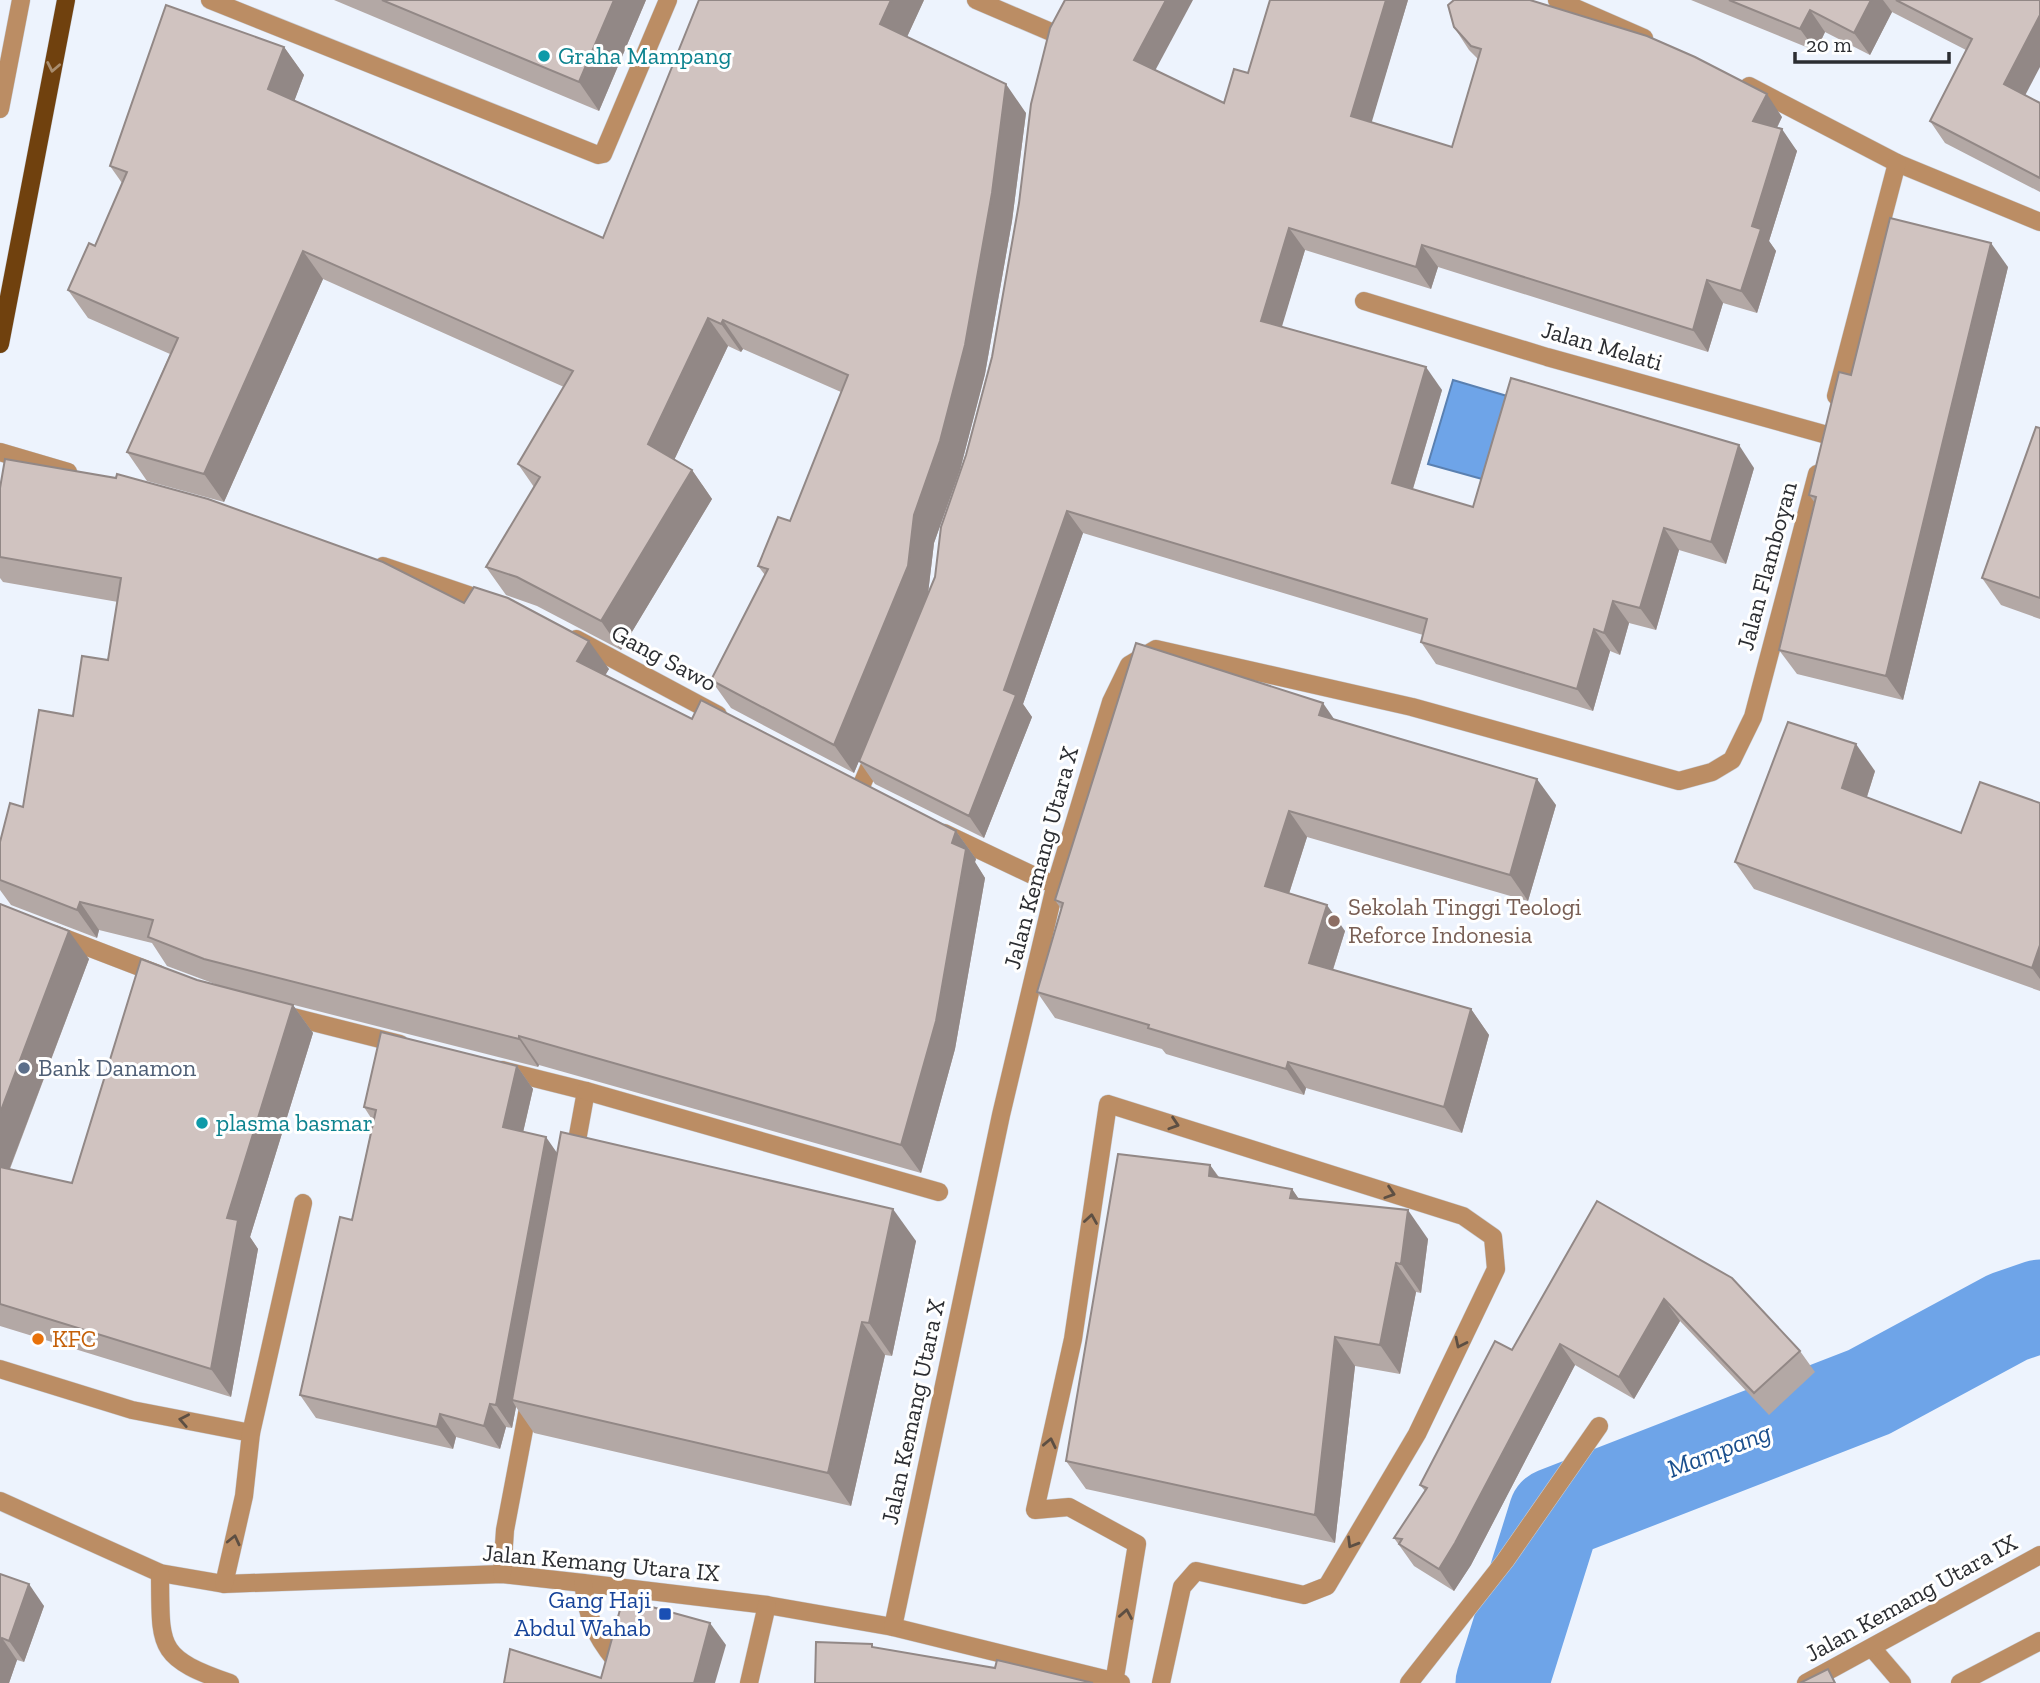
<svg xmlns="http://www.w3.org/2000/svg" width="2040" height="1683" viewBox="0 0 2040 1683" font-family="'Zilla Slab',serif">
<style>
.water{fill:#6ea4e8;stroke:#5a80b1;stroke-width:2}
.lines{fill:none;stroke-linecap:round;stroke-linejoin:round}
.river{stroke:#6ea4e8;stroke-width:93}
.minor-casing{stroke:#cacfd8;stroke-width:19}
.major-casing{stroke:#cacfd8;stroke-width:19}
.minor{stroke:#bb8d64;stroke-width:18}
.major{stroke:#70410e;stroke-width:18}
.wall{fill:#b3a8a5}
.shaded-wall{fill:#928886}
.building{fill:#d0c3c0;stroke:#928886;stroke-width:2}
.oneway{stroke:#a98d6e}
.oneway2{stroke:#5d4f43}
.culture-dot{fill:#0f9aa8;stroke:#fff;stroke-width:2.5}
.education-dot{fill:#8d6e63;stroke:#fff;stroke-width:2.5}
.service-dot{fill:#5c6f8a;stroke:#fff;stroke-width:2.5}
.food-dot{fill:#e8710a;stroke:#fff;stroke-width:2.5}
.transit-dot{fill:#1a4fb4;stroke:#fff;stroke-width:2.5}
.labels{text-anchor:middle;stroke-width:6;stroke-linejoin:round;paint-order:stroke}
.culture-label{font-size:24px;fill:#0d838f;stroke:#fff;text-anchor:start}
.street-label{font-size:24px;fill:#2b2d31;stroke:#fff}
.education-label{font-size:24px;fill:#785e54;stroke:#fff;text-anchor:start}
.service-label{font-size:24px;fill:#4e5e75;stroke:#fff;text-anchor:start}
.food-label{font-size:24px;fill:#c56008;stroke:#fff;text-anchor:start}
.transit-label{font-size:24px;fill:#164399;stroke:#fff;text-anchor:end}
.water-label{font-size:26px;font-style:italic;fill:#1a4f8d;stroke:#fff}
</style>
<rect width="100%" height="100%" fill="#edf3fd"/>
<polygon class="water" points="1453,380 1507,396 1482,479 1428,464"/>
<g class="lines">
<polyline class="river" points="1502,1683 1555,1514 1869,1392 2008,1317 2040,1306"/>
<defs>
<g id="minor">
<polyline points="210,0 598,155 603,154 668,0"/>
<polyline points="976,0 1058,35 1054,49"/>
<polyline points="1557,0 1644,38"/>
<polyline points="1749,86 1897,163 2040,222"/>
<polyline points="0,109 21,0"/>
<polyline points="1364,301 1547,357 1827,435"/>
<polyline points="1836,396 1897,163"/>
<polyline points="0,452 68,472"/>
<polyline points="383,566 489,602"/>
<polyline points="576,639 718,715"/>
<polyline points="860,789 876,751"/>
<polyline points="944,833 1045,881"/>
<polyline points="54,934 158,974"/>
<polyline points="281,1014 400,1044"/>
<polyline points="502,1070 586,1091 574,1157"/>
<polyline points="586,1091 939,1192"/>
<polyline points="0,1369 132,1410 251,1433"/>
<polyline points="0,1501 160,1573 224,1584 502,1574 583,1583 767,1605 893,1627 1121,1683"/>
<path d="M 160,1573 C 161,1647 155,1657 230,1683"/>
<polyline points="502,1574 505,1530 530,1398"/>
<path d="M 583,1583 C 588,1617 593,1633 615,1660"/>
<polyline points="224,1584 244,1496 251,1433 303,1203"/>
<polyline points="893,1627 1001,1115 1055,887 1111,702 1129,665 1156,649 1412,707 1679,781 1712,772 1732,760 1753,717 1817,474"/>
<polyline points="1872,1648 1902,1683"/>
<polyline points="749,1683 767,1605"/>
<polyline points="1114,1683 1137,1544 1069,1507 1035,1510 1073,1339 1108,1104 1463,1216 1493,1237 1496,1269 1417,1434 1327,1586 1304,1595 1196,1571 1182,1587 1161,1683"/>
<polyline points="1409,1683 1505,1561 1599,1426"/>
<polyline points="1806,1683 2040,1555"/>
<polyline points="1960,1683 2040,1641"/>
</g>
<polyline id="major" points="0,344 66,0"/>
</defs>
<use href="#minor" class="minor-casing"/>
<use href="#major" class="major-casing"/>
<use href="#minor" class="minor"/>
<use href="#major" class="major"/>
</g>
<g class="wall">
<polygon points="334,0 646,0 599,111"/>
<polygon points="924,0 907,37 1026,113 1012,221 985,374 960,470 934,543 928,593 1156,70 1224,103 1248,73 1408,0 1371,122 1452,147 1478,59 1469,50 1454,27 1782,117 1777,128 1797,151 1769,241 1776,251 1757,313 1723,303 1708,352 1438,267 1431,289 1305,250 1281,327 1442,390 1413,489 1473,507 1754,468 1726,564 1679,550 1656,630 1629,623 1620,655 1610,651 1593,711 1436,664 1421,642 1423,635 1083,533 1023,704 1032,717 984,838 875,784 859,761 854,773 731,708 711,680 765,575 758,566 790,521 841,392 743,349 741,352 728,346 674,460 692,470 712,499 621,650 537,606 506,595 486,567 534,487 518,464 564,387 323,279 224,502 147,481 127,452 170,354 88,318 68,290 95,246 122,183 110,166 284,47 304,75 294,101 603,238"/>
<polygon points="1691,0 2040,0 2025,95 2040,103 2040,192 1945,143 1930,121 1966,50 1892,12 1870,55 1825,32 1816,51"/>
<polygon points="2008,267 1903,700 1797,674 1779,650 1815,503 1809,495 1851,375"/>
<polygon points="2040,428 2040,619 2001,605 1982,578"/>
<polygon points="0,488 464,603 609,669 605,675 692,719 956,831 976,859 975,862 985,878 955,1049 921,1173 539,1065 538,1067 223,987 167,966 152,943 99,930 97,938 11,905 0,890 0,842 23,807 73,716 108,660 118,602 3,582 0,578"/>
<polygon points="1335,719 1556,805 1528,901 1307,837 1289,894 1345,931 1333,970 1471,1009 1489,1035 1462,1133 1306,1088 1304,1095 1166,1054 1162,1049 1055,1018 1037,992 1061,909 1055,900"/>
<polygon points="1875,771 1867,797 1961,833 2040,803 2040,991 1754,889 1735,862"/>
<polygon points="0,904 89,959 10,1169 72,1183 197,980 293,1005 313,1033 250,1237 258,1249 231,1397 0,1326"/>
<polygon points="517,1066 533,1089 523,1132 557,1153 916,1241 892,1356 885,1355 851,1506 534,1433 516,1407 512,1428 506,1427 500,1449 456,1437 453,1449 316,1418 300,1395 352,1220 373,1121 364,1107"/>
<polygon points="1210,1165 1219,1177 1292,1189 1298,1198 1428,1239 1421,1293 1416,1292 1400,1374 1355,1366 1335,1543 1086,1489 1066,1461"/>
<polygon points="1597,1201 1800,1351 1815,1372 1769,1415 1680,1321 1634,1399 1575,1365 1471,1565 1454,1591 1414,1566 1394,1538 1425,1491 1420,1485 1512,1350"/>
<polygon points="0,1574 44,1606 24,1662 17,1660 9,1683 0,1683"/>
</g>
<g class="shaded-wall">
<polygon points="614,0 646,0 599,111 579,82"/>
<polygon points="891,0 924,0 900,52 880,24"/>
<polygon points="1166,0 1193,0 1149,82 1134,60"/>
<polygon points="1386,0 1408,0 1367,138 1351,116"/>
<polygon points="1871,0 1883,0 1892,12 1870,55 1854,33"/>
<polygon points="1810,10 1825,32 1816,51 1800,29"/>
<polygon points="2040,15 2040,67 2019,107 2004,84"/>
<polygon points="284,47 304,75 288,118 268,89"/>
<polygon points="1006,84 1026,113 1012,221 985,374 960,470 934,543 928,594 854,773 834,745 914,515"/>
<polygon points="1767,94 1782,117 1769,143 1753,121"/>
<polygon points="1782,129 1797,151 1769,241 1776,251 1757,313 1741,291 1752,226"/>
<polygon points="1289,228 1305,250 1277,343 1261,321"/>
<polygon points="1991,243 2008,267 1903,700 1886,676"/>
<polygon points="1422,245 1438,267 1431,289 1416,267"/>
<polygon points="303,251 323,279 224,502 204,474"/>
<polygon points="1707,280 1723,303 1708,352 1693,330"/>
<polygon points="708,318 728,346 668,473 648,444"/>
<polygon points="723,320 743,349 741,352 721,324"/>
<polygon points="1426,367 1442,390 1408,505 1392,483"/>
<polygon points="1739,445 1754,468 1726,564 1711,542"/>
<polygon points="692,470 712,499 621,650 601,621"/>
<polygon points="1067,511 1083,533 1023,704 1032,717 984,838 969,816 1004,690"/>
<polygon points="1664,528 1679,550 1656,630 1640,608"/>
<polygon points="1613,601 1629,623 1620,655 1604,633"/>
<polygon points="1594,629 1610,651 1593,711 1577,689"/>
<polygon points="589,641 609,669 597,689 577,661"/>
<polygon points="1323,703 1341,729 1319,715"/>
<polygon points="1856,744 1875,771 1861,815 1842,788"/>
<polygon points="1537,779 1556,805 1528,901 1510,875"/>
<polygon points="1289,811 1307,837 1283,912 1265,886"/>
<polygon points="956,831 976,859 975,862 985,878 955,1049 921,1173 901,1145 952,843"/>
<polygon points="80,902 99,930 97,938 77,910"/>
<polygon points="1327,905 1345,931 1327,988 1309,963"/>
<polygon points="69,931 89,959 1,1191 0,1189 0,1113"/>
<polygon points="2040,945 2040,979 2032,968"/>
<polygon points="293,1005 313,1033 250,1237 258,1249 231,1397 211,1369 227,1218"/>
<polygon points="1471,1009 1489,1035 1462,1133 1444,1107"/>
<polygon points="519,1036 539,1065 538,1067 519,1039"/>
<polygon points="1288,1062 1306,1088 1304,1095 1286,1069"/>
<polygon points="517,1066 533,1089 519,1150 503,1127"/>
<polygon points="546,1137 562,1160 512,1400 516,1407 512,1428 496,1405"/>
<polygon points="1210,1165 1230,1194 1209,1176"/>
<polygon points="1292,1189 1312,1218 1290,1198"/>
<polygon points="893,1209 916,1241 892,1356 869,1323"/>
<polygon points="1408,1210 1428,1239 1421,1293 1401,1264"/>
<polygon points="1396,1263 1416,1292 1400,1374 1380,1345"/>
<polygon points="1664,1299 1680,1321 1634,1399 1619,1377"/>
<polygon points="862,1322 885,1355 851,1506 828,1473"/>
<polygon points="1335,1337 1355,1366 1335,1543 1315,1515"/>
<polygon points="1560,1344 1575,1365 1471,1565 1454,1591 1439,1569"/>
<polygon points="490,1404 506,1427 500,1449 484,1426"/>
<polygon points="440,1414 456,1437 453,1449 437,1427"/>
<polygon points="29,1584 44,1606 24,1662 9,1641"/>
<polygon points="710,1623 726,1645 715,1683 694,1683"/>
<polygon points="2,1638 17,1660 9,1683 0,1683 0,1644"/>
</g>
<g class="building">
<polygon points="382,0 614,0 579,82"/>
<polygon points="699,0 891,0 880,24 1006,84 992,193 965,345 940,441 914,515 908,566 834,745 711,680 768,569 758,566 778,517 790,521 848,375 723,320 721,324 708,318 648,444 692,470 601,621 517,577 486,567 540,477 518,464 573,371 303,251 204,474 127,452 178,338 68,290 89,243 95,246 127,172 110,166 166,5 284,47 268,89 603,238"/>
<polygon points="1065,0 1166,0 1134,60 1224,103 1234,69 1248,73 1270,0 1386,0 1351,116 1452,147 1481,49 1471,46 1454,27 1448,5 1454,0 1530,0 1647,36 1695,57 1767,94 1753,121 1782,129 1752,226 1761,229 1741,291 1707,280 1693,330 1422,245 1416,267 1289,228 1261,321 1426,367 1392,483 1473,507 1511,378 1739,445 1711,542 1664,528 1640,608 1613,601 1604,633 1594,629 1577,689 1421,642 1427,619 1067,511 1004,690 1016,695 969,816 859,761 935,577 941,527 966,455 992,357 1019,203 1031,104 1050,28"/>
<polygon points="1729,0 1871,0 1854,33 1810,10 1800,29"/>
<polygon points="1896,0 2040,0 2040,15 2004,84 2040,103 2040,178 1930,121 1972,39"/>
<polygon points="1890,218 1991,243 1886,676 1779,650 1816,497 1809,495 1839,372 1851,375"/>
<polygon points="2036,427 2040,428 2040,598 1982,578"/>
<polygon points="5,459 116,478 117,474 208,499 383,562 464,603 474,587 508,598 589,641 577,661 692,719 701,700 956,831 952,843 966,849 936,1021 901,1145 519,1036 519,1039 204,959 148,937 153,920 80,902 77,910 0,880 0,842 10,803 23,807 39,710 73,716 82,656 108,660 121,578 0,557 0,488"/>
<polygon points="1136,643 1323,703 1319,715 1537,779 1510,875 1289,811 1265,886 1327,905 1309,963 1471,1009 1444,1107 1288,1062 1286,1069 1148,1028 1149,1025 1037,992 1063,903 1055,900"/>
<polygon points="1788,722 1856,744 1842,788 1961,833 1980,782 2040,803 2040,945 2032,968 1735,862"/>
<polygon points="0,904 69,931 0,1113"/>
<polygon points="141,959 197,980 293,1005 227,1218 238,1220 211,1369 0,1304 0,1167 72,1183"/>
<polygon points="381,1032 517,1066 503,1127 546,1137 496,1405 490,1404 484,1426 440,1414 437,1427 300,1395 340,1217 352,1220 376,1110 364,1107"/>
<polygon points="561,1132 893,1209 869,1323 862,1322 828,1473 512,1400"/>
<polygon points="1118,1154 1210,1165 1209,1176 1292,1189 1290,1198 1408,1210 1401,1264 1396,1263 1380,1345 1335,1337 1315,1515 1066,1461"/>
<polygon points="1597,1201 1732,1278 1800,1351 1754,1393 1664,1299 1619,1377 1560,1344 1455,1543 1439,1569 1399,1544 1402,1539 1394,1538 1427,1488 1420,1485 1495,1341 1512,1350"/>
<polygon points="0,1574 29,1584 9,1641 2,1638 0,1644"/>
<polygon points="623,1599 710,1623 694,1683 504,1683 510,1649 601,1678"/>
<polygon points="816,1642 872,1644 872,1647 995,1668 997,1660 1093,1683 815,1683"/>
<polygon points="1828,1669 1835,1683 1800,1683"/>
</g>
<defs><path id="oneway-chevron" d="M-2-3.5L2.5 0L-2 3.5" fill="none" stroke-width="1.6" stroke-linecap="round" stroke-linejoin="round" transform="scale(1.75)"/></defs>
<use class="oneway" href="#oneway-chevron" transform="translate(53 67) rotate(101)"/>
<g class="oneway2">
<use href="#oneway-chevron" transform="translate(1174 1124) rotate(18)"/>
<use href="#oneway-chevron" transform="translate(1390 1193) rotate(18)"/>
<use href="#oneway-chevron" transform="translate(1091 1219) rotate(-81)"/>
<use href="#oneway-chevron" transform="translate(1460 1343) rotate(116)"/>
<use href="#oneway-chevron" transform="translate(184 1420) rotate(-169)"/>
<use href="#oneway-chevron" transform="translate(1050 1443) rotate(-78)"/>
<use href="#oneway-chevron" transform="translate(234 1540) rotate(-77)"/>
<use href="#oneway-chevron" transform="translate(1352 1543) rotate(121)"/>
<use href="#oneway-chevron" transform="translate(1126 1614) rotate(-80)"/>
</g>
<g class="culture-dot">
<circle cx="544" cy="56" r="7"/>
<circle cx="202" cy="1123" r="7"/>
</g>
<circle class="education-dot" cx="1334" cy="921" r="7"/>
<circle class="service-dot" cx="24" cy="1068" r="7"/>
<circle class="food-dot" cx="38" cy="1339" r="7"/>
<rect class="transit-dot" x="658" y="1607" width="14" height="14" rx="3.5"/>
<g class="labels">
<g class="culture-label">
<text x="558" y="64">Graha Mampang</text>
<text x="216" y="1131">plasma basmar</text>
</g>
<g class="street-label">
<text transform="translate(1602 346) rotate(16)" y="8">Jalan Melati</text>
<text transform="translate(1767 566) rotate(-75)" y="8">Jalan Flamboyan</text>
<text transform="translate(664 658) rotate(28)" y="8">Gang Sawo</text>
<text transform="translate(1041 858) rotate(-75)" y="8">Jalan Kemang Utara X</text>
<text transform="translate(913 1412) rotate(-78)" y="8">Jalan Kemang Utara X</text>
<text transform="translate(601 1563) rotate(5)" y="8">Jalan Kemang Utara IX</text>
<text transform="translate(1911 1598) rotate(-29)" y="8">Jalan Kemang Utara IX</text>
</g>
<g class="education-label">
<text x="1348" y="915">Sekolah Tinggi Teologi<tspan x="1348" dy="28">Reforce Indonesia</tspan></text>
</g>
<g class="service-label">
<text x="38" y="1076">Bank Danamon</text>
</g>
<g class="food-label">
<text x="52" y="1347">KFC</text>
</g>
<g class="transit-label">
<text x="651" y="1608">Gang Haji<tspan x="651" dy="28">Abdul Wahab</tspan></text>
</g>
<g class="water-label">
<text transform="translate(1719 1450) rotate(-21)" y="9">Mampang</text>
</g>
</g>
<path d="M1795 52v10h154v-10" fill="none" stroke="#2b2d31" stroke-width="3.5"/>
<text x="1806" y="52" font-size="21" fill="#2b2d31" stroke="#ffffff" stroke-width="5" paint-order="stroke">20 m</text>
</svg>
